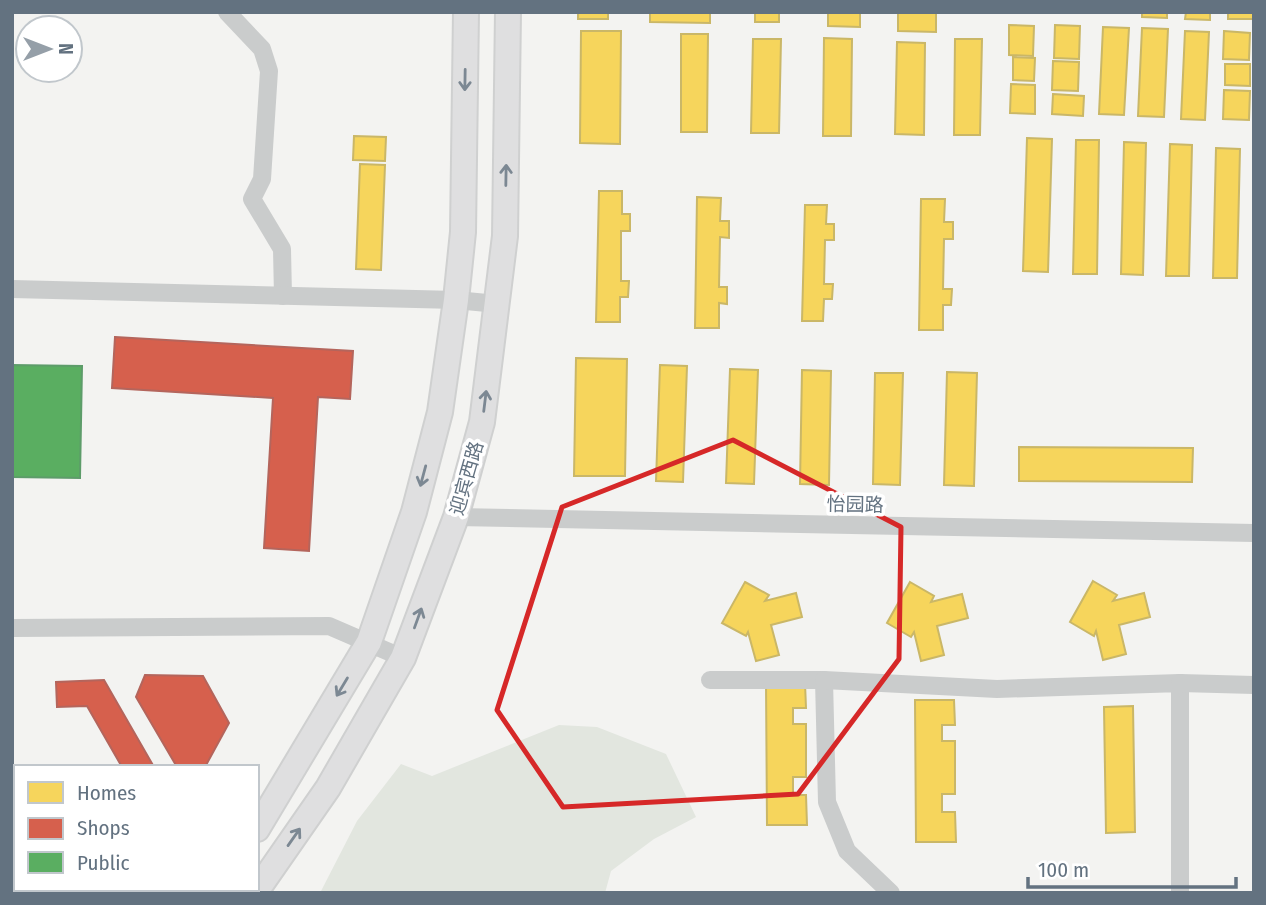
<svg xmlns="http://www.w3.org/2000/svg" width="1266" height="905" viewBox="0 0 1266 905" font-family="'Fira Sans Condensed','Noto Sans SC',sans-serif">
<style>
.green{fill:#e2e6df}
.homes{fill:#f6d55c;stroke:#cab767;stroke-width:2}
.shops{fill:#d6604d;stroke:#b4655c;stroke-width:2}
.public{fill:#5aae61;stroke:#5d9c6a;stroke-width:2}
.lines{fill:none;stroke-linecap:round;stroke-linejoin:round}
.highway-casing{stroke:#cfd0d0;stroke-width:28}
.minor{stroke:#cacccc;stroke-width:18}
.highway{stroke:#dfdfe0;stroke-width:24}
.oneway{stroke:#7c8893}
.marked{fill:none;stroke:#d62828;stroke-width:5;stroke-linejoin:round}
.labels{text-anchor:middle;stroke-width:7;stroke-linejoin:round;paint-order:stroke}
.street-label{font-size:19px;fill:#637280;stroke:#fff}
</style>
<rect width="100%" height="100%" fill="#f3f3f1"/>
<polygon class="green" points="559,725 597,727 666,754 696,817 654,839 611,871 605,893 320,893 357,821 401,764 432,776"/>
<g class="homes">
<rect x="578" y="12" width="30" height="7"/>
<polygon points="650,12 710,12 710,23 650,22"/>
<rect x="755" y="12" width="24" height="10"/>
<polygon points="828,12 860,12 860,27 828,26"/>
<polygon points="898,12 936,12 936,32 898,31"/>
<polygon points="1142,12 1167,12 1167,18 1142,17"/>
<polygon points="1186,12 1210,12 1210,20 1185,19"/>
<rect x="1228" y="12" width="25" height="7"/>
<polygon points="1009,25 1034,26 1033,56 1009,55"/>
<polygon points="1055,25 1080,26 1079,59 1054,58"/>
<polygon points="1103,27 1129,28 1124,115 1099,114"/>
<polygon points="1142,28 1168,29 1164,117 1138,116"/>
<polygon points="581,31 621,31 620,144 580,143"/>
<polygon points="1185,31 1209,32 1205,120 1181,119"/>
<polygon points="1224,31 1250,33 1249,60 1223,59"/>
<polygon points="681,34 708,34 707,132 681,132"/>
<polygon points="824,38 852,39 851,136 823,136"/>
<polygon points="753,39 781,39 779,133 751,133"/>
<polygon points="955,39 982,39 980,135 954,135"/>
<polygon points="897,42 925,43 924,135 895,134"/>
<polygon points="1013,57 1035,58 1034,81 1013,80"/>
<polygon points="1053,61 1079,62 1078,91 1052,90"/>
<polygon points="1225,64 1250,64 1250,86 1225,85"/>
<polygon points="1011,84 1035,85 1035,114 1010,113"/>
<polygon points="1224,90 1250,91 1249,120 1223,119"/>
<polygon points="1053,94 1084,96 1083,116 1052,114"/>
<polygon points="354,136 386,137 385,161 353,160"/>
<polygon points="1027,138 1052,139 1048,272 1023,271"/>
<polygon points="1076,140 1099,140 1097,274 1073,274"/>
<polygon points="1124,142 1146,143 1143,275 1121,274"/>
<polygon points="1170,144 1192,145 1189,276 1166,276"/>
<polygon points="1216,148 1240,149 1237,278 1213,278"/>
<polygon points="360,164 385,165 381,270 356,269"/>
<polygon points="599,191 622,191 622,214 630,214 630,231 621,231 621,281 629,281 628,297 620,297 620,322 596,322"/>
<polygon points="697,197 721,198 720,221 729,221 729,238 720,237 719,287 727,287 727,304 719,303 719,328 695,328"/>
<polygon points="921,199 945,199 944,222 953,222 953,239 944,239 943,289 952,289 951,305 943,305 943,330 919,330"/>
<polygon points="805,205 827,205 826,224 834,224 834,240 825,240 824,284 833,284 832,299 824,299 823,321 802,321"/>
<polygon points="576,358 627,359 625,476 574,476"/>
<polygon points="660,365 687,366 683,482 656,481"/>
<polygon points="730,369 758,370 754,484 726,483"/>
<polygon points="802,370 831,371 829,485 800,484"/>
<polygon points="947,372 977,373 974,486 944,485"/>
<polygon points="875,373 903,373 900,485 873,484"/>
<polygon points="1019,447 1193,448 1192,482 1019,481"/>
<polygon points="1093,581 1117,595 1113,601 1144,593 1150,617 1119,625 1126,654 1103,660 1096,631 1094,636 1070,622"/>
<polygon points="745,582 769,595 765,601 796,593 802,617 771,625 779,655 756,661 748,632 746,636 722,623"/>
<polygon points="910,582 934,596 931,602 962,594 968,618 937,626 944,655 921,661 914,632 911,637 887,623"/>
<polygon points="766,683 805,683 806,708 793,708 793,724 806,724 806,777 793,777 793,795 806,795 807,825 767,825"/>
<polygon points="915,700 954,700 955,725 942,725 942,741 955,741 955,794 942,794 942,812 955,812 956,842 916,842"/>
<polygon points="1133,706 1135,832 1106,833 1104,707"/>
</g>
<g class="shops">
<polygon points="115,337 353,351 350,399 318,397 309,551 264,548 273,398 112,388"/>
<polygon points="145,675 203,676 229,723 205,767 177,767 136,697"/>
<polygon points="104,680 154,767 122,767 87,706 57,707 56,682"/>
<polygon points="85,889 120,889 118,893 83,893"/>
</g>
<polygon class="public" points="12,365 82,366 80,478 12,477"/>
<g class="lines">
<defs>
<g id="highway">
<polyline points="257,829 369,642 414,512 440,412 456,300 463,232 466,12"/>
<polyline points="216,893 218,889"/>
<polyline points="255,893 328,788 403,658 456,517 482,422 505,236 508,12"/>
</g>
</defs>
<use href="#highway" class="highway-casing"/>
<g class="minor">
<polyline points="227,12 262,49 269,71 262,179 252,199 282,249 283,296"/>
<polyline points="12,289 456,300 497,304"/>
<polyline points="456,517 1254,533"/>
<polyline points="12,628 329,626 403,658"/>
<polyline points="710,680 824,680 827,802 847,851 891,893"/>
<polyline points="824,680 997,689 1180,683 1180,893"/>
<polyline points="1180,683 1254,685"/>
<polyline points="12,871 16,874"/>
<polyline points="38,889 43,893"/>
</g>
<use href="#highway" class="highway"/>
</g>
<defs><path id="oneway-shaft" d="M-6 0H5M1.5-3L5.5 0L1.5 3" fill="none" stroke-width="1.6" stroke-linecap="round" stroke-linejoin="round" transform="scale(1.75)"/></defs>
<g class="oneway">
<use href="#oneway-shaft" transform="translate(465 80) rotate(91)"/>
<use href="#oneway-shaft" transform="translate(506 175) rotate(-89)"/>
<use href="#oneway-shaft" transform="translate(485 401) rotate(-83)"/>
<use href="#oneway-shaft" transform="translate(423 476) rotate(105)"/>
<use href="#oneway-shaft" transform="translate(418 618) rotate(-70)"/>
<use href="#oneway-shaft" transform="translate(342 687) rotate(121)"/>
<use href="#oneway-shaft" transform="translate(294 837) rotate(-55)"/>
</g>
<path class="marked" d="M 733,440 L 901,527 L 899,659 L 798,794 L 563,807 L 497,710 L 562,507 Z"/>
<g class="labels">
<g class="street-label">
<text transform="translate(466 478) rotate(-74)" y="7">迎宾西路</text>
<text transform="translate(855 504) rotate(1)" y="7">怡园路</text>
</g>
</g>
<rect width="1266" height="905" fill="none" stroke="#637280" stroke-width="28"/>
<rect x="14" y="765" width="245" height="126" fill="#ffffff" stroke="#c1c7cc" stroke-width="2"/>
<rect x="28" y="782" width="35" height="21" fill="#f6d55c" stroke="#c1c7cc" stroke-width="2"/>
<text x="77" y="800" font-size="21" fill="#637280">Homes</text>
<rect x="28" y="818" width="35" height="21" fill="#d6604d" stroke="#c1c7cc" stroke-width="2"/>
<text x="77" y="835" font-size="21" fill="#637280">Shops</text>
<rect x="28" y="852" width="35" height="21" fill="#5aae61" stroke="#c1c7cc" stroke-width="2"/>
<text x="77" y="870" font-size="21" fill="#637280">Public</text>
<g transform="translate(49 49) rotate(90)"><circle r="33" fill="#ffffff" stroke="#c1c7cc" stroke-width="2"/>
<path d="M0-5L12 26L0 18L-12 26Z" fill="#959fa8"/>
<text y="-10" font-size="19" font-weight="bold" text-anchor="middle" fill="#637280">N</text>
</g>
<path d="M1028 877v10h208v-10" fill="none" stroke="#637280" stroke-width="3.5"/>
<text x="1038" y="877" font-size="21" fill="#637280" stroke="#ffffff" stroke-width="5" paint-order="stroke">100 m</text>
</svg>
